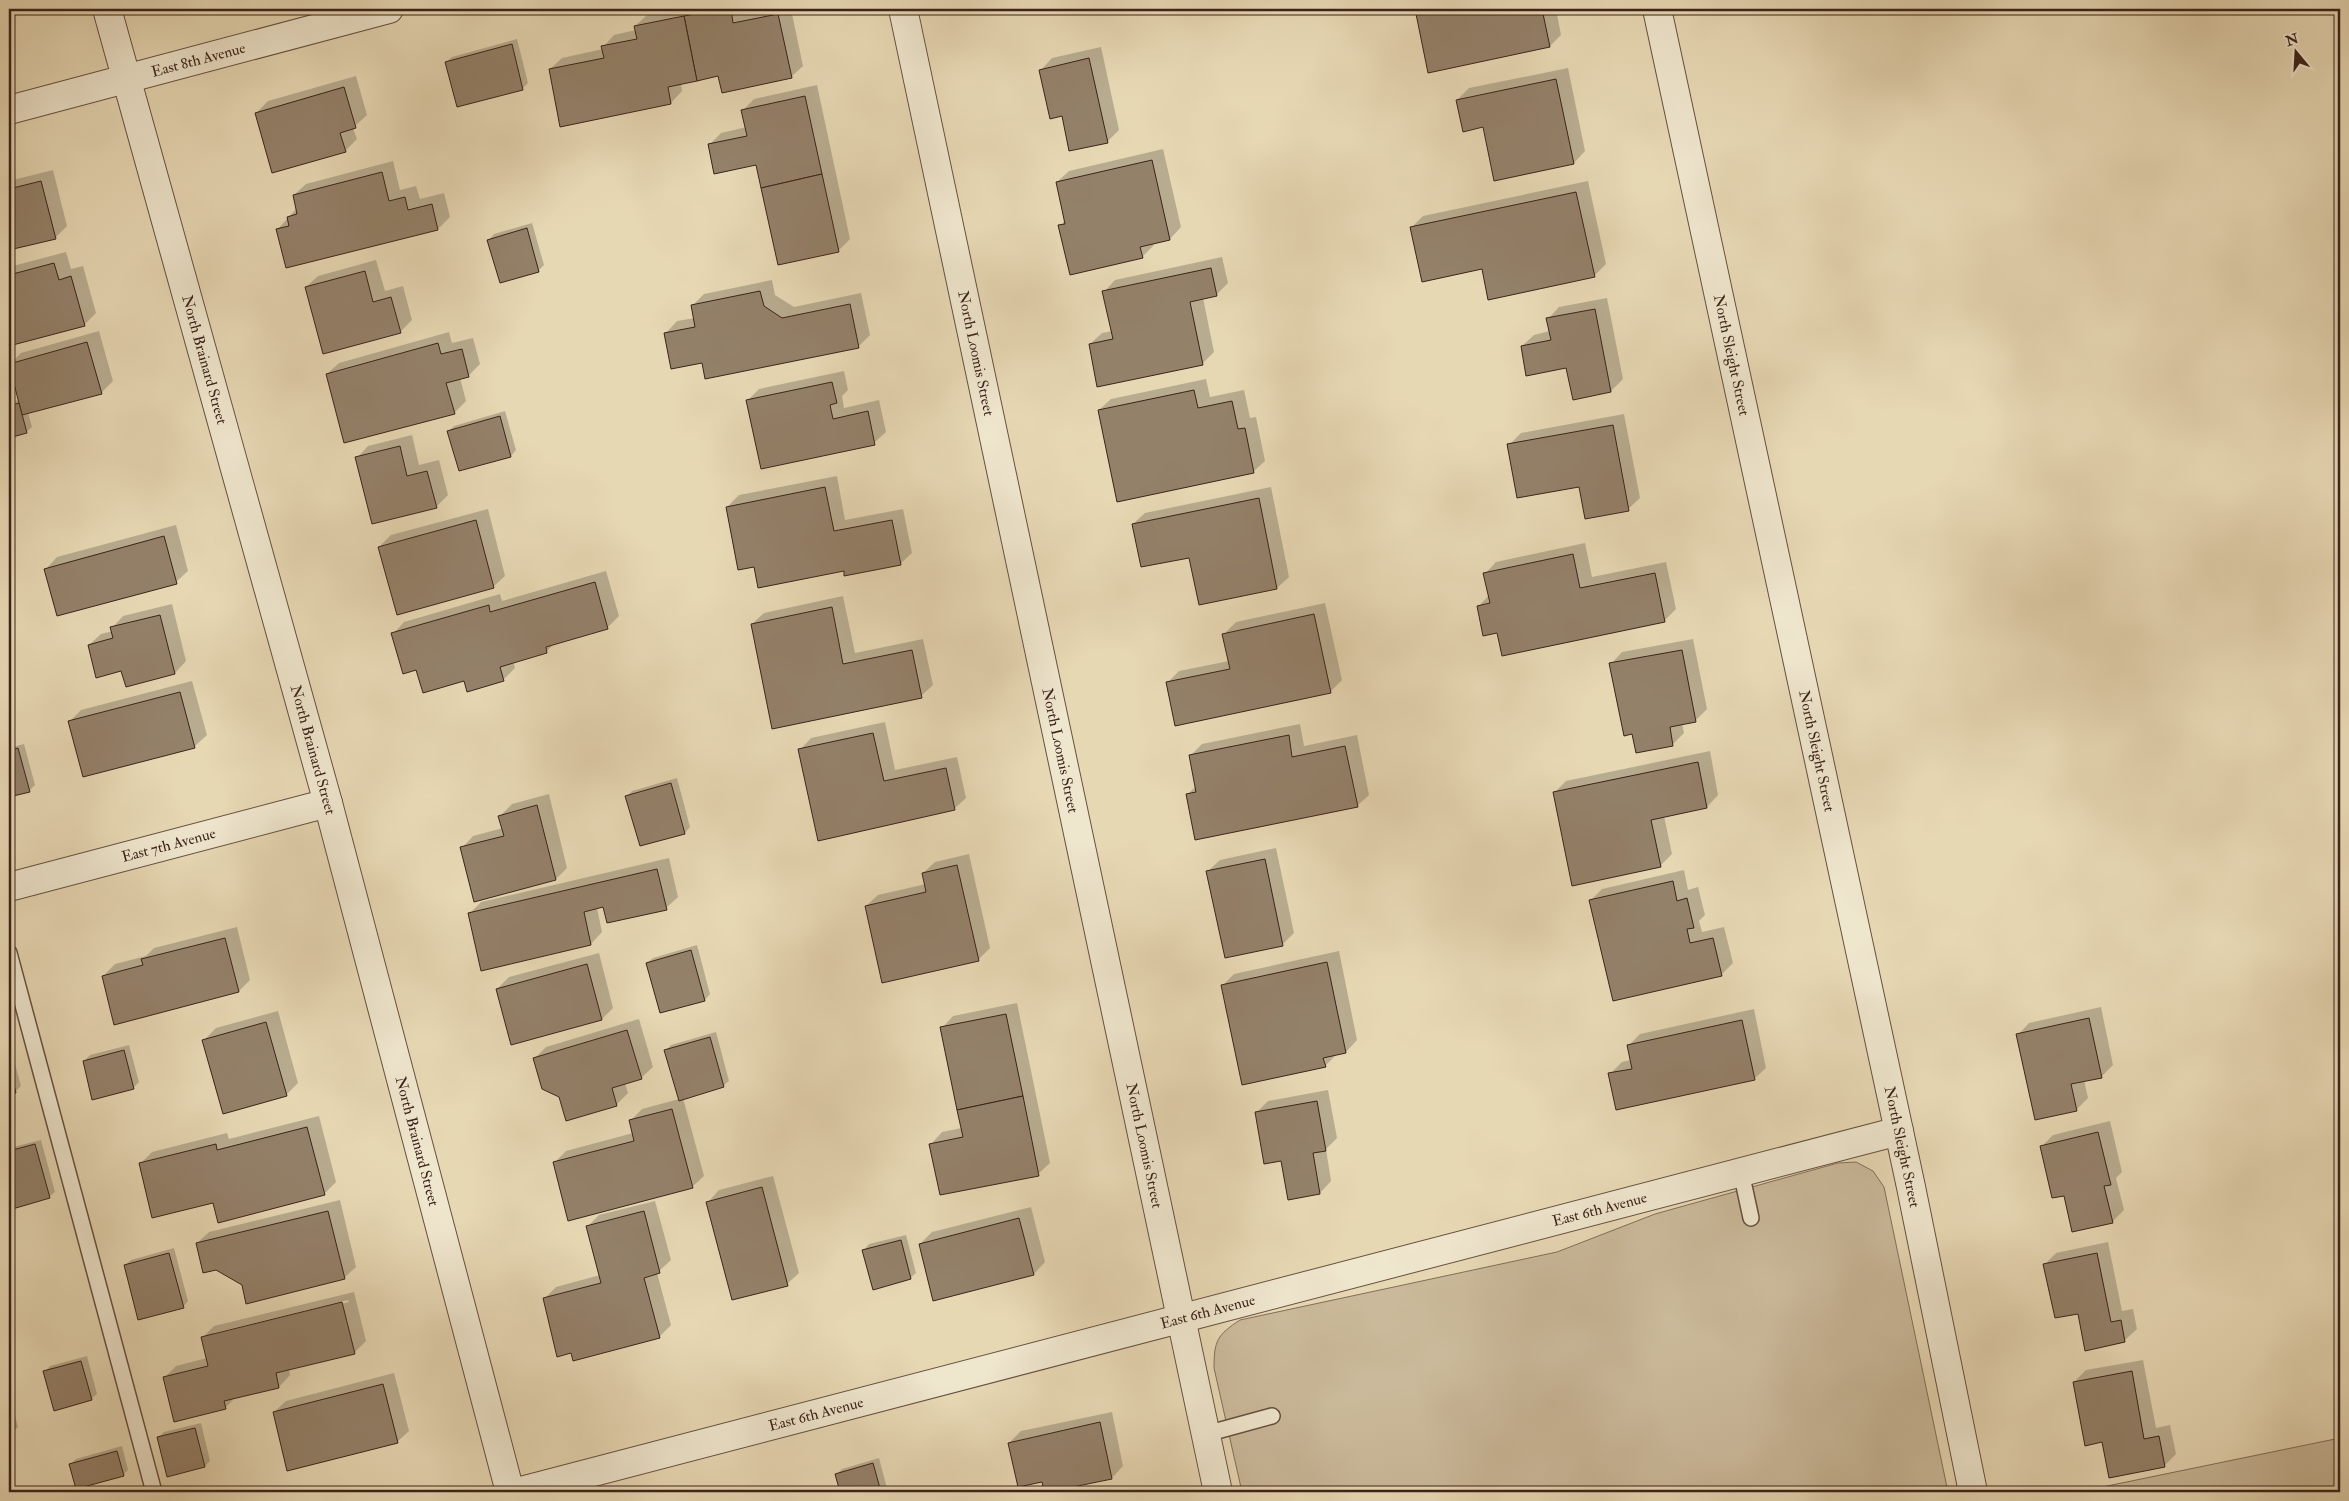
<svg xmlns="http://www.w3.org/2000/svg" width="2349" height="1501" viewBox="0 0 2349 1501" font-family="'IM FELL Double Pica',serif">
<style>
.green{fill:#cab99a;stroke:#826e5a}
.shadow{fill:#0003;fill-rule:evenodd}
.building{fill:#94816a;stroke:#3b231a}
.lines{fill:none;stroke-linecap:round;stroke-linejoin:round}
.lane-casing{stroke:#665040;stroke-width:18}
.street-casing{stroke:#665040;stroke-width:30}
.lane{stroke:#efe6ce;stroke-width:15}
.street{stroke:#efe6ce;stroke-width:28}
.labels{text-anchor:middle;stroke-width:5;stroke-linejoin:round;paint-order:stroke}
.street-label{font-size:15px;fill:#3b231a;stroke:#efe6ce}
</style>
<rect width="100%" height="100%" fill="#e7d8b4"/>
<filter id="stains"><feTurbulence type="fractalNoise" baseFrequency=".004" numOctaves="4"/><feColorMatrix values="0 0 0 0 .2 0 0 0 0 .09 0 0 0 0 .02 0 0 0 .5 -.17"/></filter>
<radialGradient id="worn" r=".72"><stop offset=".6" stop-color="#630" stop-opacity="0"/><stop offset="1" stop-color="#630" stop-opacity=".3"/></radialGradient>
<g class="green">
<path d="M 1856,1162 L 1873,1171 L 1884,1187 L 1948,1492 L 1242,1492 L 1214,1368 C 1214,1341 1217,1335 1240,1320 L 1557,1252 L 1655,1214 L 1838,1163 Z"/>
<polygon points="2340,1438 2340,1492 2078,1492"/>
</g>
<g class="shadow">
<polygon points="676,9 744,9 745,12 760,9 791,9 803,66 791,77 719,74 681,83 682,91 671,103 550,69 562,58 603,49 603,47 614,35 636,30 635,26 647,15"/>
<polygon points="1416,9 1556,9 1561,35 1550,46 1429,72"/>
<polygon points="517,39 528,83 523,88 446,62 452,57"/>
<polygon points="1101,47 1119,130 1107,142 1063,115 1041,70 1052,58"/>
<polygon points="1568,68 1585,151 1574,163 1484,126 1457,100 1469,88"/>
<polygon points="356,76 367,115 353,128 357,139 345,151 256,113 268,101"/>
<polygon points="817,85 850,239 839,250 757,163 709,145 721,133 747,127 743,110 754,99"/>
<polygon points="1163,149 1181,227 1170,239 1153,243 1154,245 1142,257 1060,226 1065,220 1057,182 1069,171"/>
<polygon points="393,161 400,190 416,186 420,199 444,193 450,217 438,229 287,266 277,230 297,208 294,195 306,184"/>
<polygon points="53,170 67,226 55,238 9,249 9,181"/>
<polygon points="1588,181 1606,264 1594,276 1483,268 1411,228 1423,216"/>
<polygon points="532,223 544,265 539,270 501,282 489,240 494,234"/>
<polygon points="66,252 71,269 83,266 96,313 84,325 9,345 9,267"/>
<polygon points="1222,257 1228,283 1216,295 1203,298 1214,352 1202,364 1090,344 1102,333 1112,331 1104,292 1115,280"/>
<polygon points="376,260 385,291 403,286 412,320 400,332 306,287 318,276"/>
<polygon points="772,280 775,295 794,307 861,293 870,335 858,347 703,362 666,333 677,321 695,318 692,306 704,294"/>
<polygon points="1607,298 1623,379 1611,391 1574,398 1567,366 1522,346 1534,335 1550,331 1548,319 1559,307"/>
<polygon points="99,331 113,381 101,393 28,413 32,427 26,432 9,437 9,402 19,400 10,364 21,353"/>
<polygon points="449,332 452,343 473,338 480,364 468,376 460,378 466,401 454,413 327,374 339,363"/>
<polygon points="844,371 848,390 842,396 844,408 879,400 886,432 874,443 747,401 759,389"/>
<polygon points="1206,379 1210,397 1244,390 1250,418 1256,417 1265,461 1253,472 1099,410 1111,399"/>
<polygon points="505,411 516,450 511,456 449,431 454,426"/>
<polygon points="1624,414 1640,498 1628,509 1509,445 1521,433"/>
<polygon points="412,435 419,465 439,460 448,495 436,507 357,458 368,446"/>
<polygon points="837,476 845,520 903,509 912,553 900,564 845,569 755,565 727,507 739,495"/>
<polygon points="1271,487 1289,577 1277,588 1190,557 1133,524 1145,513"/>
<polygon points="488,509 505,576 493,587 379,547 391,535"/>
<polygon points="176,525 188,571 176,582 46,569 57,557"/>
<polygon points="1585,543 1592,577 1666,562 1676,609 1664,621 1498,631 1478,607 1489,595 1485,574 1496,562"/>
<polygon points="606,571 619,616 608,627 555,643 547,651 513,661 515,668 503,680 465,679 417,669 393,634 404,622 500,594 502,601"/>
<polygon points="843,596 855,653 923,639 933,685 921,696 773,727 752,624 764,613"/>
<polygon points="1325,603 1342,680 1330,692 1167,683 1179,671 1229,661 1224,634 1236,622"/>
<polygon points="172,604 186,661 175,673 122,669 89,645 101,634 113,631 112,628 123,616"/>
<polygon points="1693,639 1707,709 1695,721 1682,723 1684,733 1673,744 1633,733 1611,664 1622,652"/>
<polygon points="192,681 207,735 195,746 83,776 69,722 81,710"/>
<polygon points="885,722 895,770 957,757 966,798 954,809 800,750 811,738"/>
<polygon points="1300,724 1304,746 1357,735 1369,795 1357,806 1187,795 1196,786 1190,756 1202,744"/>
<polygon points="24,744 35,785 29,791 9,796 9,748"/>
<polygon points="1710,751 1718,795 1707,807 1664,816 1672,854 1660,866 1554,793 1566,781"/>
<polygon points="677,778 690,827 685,833 641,845 627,796 632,791"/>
<polygon points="549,794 567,868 556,879 462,848 473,836 503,828 500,816 512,804"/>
<polygon points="1276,848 1294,933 1282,945 1208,871 1220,860"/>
<polygon points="969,854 990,948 978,960 866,906 878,895 926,884 923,873 935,862"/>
<polygon points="669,858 678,897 666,908 604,906 597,908 602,932 591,944 469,914 481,902"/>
<polygon points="1684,870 1688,890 1698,887 1705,915 1699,921 1702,932 1724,927 1733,963 1721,975 1591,900 1602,889"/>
<polygon points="237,927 250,980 239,991 103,976 115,964 146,956 154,948"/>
<polygon points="697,945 710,994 705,1000 661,1012 647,963 653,958"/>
<polygon points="1339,951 1357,1040 1346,1052 1337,1054 1325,1066 1223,985 1234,974"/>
<polygon points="599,953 613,1008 602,1019 497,989 509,977"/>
<polygon points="1017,1003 1050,1163 1038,1174 931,1144 942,1132 962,1128 942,1028 953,1016"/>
<polygon points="2101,1007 2113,1065 2101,1077 2084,1080 2088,1098 2076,1110 2018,1035 2029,1023"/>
<polygon points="1754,1009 1766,1068 1754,1079 1610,1074 1622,1062 1631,1060 1628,1046 1640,1034"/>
<polygon points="278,1011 298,1083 286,1095 204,1040 216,1028"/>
<polygon points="639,1019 653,1067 641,1078 625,1083 628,1093 616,1105 560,1097 535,1058 546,1047"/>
<polygon points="716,1032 729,1081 723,1086 683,1098 704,1176 692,1187 554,1163 566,1151 633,1133 630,1121 642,1109 679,1099 666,1050 671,1045"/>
<polygon points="129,1045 139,1082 133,1088 84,1061 90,1055"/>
<polygon points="11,1049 21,1086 15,1092 9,1093 9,1050"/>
<polygon points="1328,1090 1337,1138 1326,1149 1331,1181 1320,1193 1282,1159 1256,1113 1268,1101"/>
<polygon points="319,1116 336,1182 324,1194 214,1201 140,1164 152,1152 227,1133 229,1139"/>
<polygon points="2110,1121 2122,1172 2116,1178 2124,1210 2112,1222 2065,1194 2041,1147 2053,1135"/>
<polygon points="41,1140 55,1192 49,1197 9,1209 9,1148"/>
<polygon points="773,1176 799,1273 787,1284 708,1202 719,1190"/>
<polygon points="340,1200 356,1267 344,1278 243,1284 216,1268 197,1243 209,1232"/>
<polygon points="655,1201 671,1260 657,1273 671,1325 659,1337 572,1352 544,1299 556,1287 600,1275 588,1226 599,1215"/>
<polygon points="1031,1207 1045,1262 1034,1274 920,1244 932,1232"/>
<polygon points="906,1235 916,1273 910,1278 864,1250 869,1244"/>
<polygon points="2108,1242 2122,1311 2133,1309 2137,1329 2125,1340 2086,1349 2079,1312 2045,1264 2056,1253"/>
<polygon points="174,1248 188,1301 183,1307 125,1265 131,1260"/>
<path d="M 354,1292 L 366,1341 L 354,1353 L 289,1369 L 290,1375 L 279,1387 L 236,1397 L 226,1407 L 164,1378 L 176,1366 L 207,1358 L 202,1338 L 214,1326 ZM 348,1300 L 349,1302 L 214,1335 L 214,1333 Z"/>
<polygon points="87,1356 97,1394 91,1399 45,1372 50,1366"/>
<polygon points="2143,1360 2156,1428 2170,1425 2176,1454 2164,1466 2103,1441 2074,1382 2086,1370"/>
<polygon points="394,1373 409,1431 397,1442 274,1412 286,1401"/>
<polygon points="9,1392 18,1427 9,1436"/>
<polygon points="1112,1412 1123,1466 1112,1478 1043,1481 1009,1443 1021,1431"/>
<polygon points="201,1423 210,1461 205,1466 158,1438 164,1432"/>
<polygon points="122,1446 128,1470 123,1475 71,1464 76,1459"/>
<polygon points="879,1458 888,1492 841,1492 836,1475 842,1469"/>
</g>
<g class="building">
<polygon points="719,9 731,9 733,23 778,14 792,78 722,93 718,76 697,81 684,16"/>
<polygon points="1415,9 1542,9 1550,47 1428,73"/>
<polygon points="684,16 697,81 668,87 671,104 560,127 549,69 604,58 601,46 637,39 634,26"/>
<polygon points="512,44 523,90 457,107 445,62"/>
<polygon points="1089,58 1108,143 1069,151 1062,116 1050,119 1039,70"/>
<polygon points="1556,79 1574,164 1494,181 1483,127 1463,132 1456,100"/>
<polygon points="344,87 356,128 340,133 346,152 272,173 255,113"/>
<polygon points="805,96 822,174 761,188 756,165 714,174 708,144 747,136 741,110"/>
<polygon points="1152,160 1170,240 1140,247 1143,258 1070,275 1058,225 1065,224 1056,182"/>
<polygon points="382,172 389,201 405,197 408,210 432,204 438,230 286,268 276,229 289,226 287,217 297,214 293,195"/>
<polygon points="822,174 839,252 778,265 761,188"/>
<polygon points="41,181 56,239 9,250 9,189"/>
<polygon points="1576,192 1595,277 1488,300 1482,269 1422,282 1410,227"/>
<polygon points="527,228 539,272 500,283 487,240"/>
<polygon points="54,263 59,280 71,276 85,326 9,346 9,275"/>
<polygon points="1211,268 1217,296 1190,302 1203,365 1097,387 1089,344 1113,339 1102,291"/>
<polygon points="365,271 373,302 391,297 401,333 323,354 305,287"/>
<polygon points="760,291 764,306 782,318 850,304 859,348 705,379 702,363 671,369 664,333 695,327 691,305"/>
<polygon points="1595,309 1611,392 1573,400 1566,368 1526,376 1521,346 1551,340 1546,318"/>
<polygon points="87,342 102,394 22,415 9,364"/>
<polygon points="438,343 441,354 462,349 469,377 446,383 455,414 344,443 326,374"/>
<polygon points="832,382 837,403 830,405 833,419 868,411 875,445 761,469 746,400"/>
<polygon points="1194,390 1198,408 1232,401 1238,429 1245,428 1254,473 1117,502 1098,410"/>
<polygon points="19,403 27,433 9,438 9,406"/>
<polygon points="500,416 511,457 459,471 447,431"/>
<polygon points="1613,425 1629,511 1585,519 1579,487 1517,498 1507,444"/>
<polygon points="400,446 407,476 427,471 437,508 372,524 355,457"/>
<polygon points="825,487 834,531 892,520 901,565 844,576 844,571 758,588 754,567 738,570 726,507"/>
<polygon points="1259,498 1277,589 1199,605 1189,558 1141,567 1132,524"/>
<polygon points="476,520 494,588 397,615 378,547"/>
<polygon points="164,536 177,584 57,616 44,569"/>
<polygon points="1573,554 1580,588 1655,573 1665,622 1502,656 1497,633 1483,636 1477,606 1490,603 1483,573"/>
<polygon points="595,582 608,629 546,647 547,653 500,667 504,681 467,692 464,681 423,693 416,670 403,674 391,633 489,605 490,612"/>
<polygon points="832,607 843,664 912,650 922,698 772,729 751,624"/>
<polygon points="1314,614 1331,693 1175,726 1166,682 1230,669 1222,634"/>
<polygon points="160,615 175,674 126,687 121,671 96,678 88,645 113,638 110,627"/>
<polygon points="1682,650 1696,722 1670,727 1673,746 1636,753 1632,734 1624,736 1609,663"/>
<polygon points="180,692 195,748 83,777 68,721"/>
<polygon points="873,733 884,781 946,768 955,810 818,841 798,749"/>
<polygon points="1289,735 1292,757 1345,746 1358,807 1195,840 1186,794 1196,792 1189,755"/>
<polygon points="18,748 30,792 9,797 9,751"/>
<polygon points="1698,762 1707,808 1651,820 1661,867 1572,886 1553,792"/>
<polygon points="671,783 685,834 640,846 625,796"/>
<polygon points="537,805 556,880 474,902 460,847 504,836 498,816"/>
<polygon points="1265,859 1283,946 1225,958 1206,871"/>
<polygon points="957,865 979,961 882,983 865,906 926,892 922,873"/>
<polygon points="657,869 667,910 607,923 603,907 584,912 591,945 481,971 468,913"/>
<polygon points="1673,881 1677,901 1687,898 1694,928 1687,929 1690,943 1713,938 1722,976 1613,1001 1589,900"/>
<polygon points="225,938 239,992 114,1025 102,976 143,965 141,959"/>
<polygon points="691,950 705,1001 660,1013 646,963"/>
<polygon points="1327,962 1346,1053 1323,1058 1326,1067 1242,1085 1221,985"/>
<polygon points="587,964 602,1020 511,1045 496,989"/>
<polygon points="1006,1014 1023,1096 957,1110 940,1027"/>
<polygon points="2089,1018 2102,1078 2071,1084 2077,1111 2035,1120 2016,1034"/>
<polygon points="1742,1020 1755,1080 1616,1110 1608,1073 1632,1069 1627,1045"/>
<polygon points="266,1022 287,1096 223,1114 202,1040"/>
<polygon points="627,1030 642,1079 612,1088 617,1106 566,1121 559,1097 542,1089 533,1058"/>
<polygon points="710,1037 724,1087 679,1101 664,1050"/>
<polygon points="124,1050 134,1089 92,1100 83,1061"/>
<polygon points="9,1065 16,1093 9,1095"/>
<polygon points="1023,1096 1039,1176 940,1195 929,1144 963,1137 957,1110"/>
<polygon points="1317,1101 1326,1151 1313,1153 1320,1194 1288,1200 1281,1161 1264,1164 1255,1112"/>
<polygon points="672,1109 693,1188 568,1221 553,1162 634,1141 629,1120"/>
<polygon points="307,1127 325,1195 218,1223 213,1203 152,1218 139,1163 216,1144 217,1150"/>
<polygon points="2098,1132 2111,1185 2104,1186 2113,1223 2072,1232 2064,1196 2052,1198 2040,1146"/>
<polygon points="35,1144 50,1198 9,1210 9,1151"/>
<polygon points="762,1187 788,1286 732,1300 706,1202"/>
<polygon points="328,1211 345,1279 246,1304 242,1285 216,1270 203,1273 196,1243"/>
<polygon points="644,1211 660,1273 644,1278 660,1338 573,1361 571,1353 557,1357 543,1298 601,1283 586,1226"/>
<polygon points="1019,1218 1034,1275 933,1301 919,1244"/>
<polygon points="901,1240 911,1279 873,1290 862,1250"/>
<polygon points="169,1253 184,1308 138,1320 124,1265"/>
<polygon points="2097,1253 2111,1322 2121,1320 2125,1342 2085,1351 2078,1314 2055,1318 2043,1264"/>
<polygon points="342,1302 355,1354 276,1373 279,1388 224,1401 226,1409 174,1422 163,1377 208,1366 201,1337"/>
<polygon points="81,1361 92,1400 54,1411 43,1371"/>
<polygon points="2132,1371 2144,1439 2159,1436 2165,1467 2109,1478 2102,1442 2085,1446 2073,1382"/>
<polygon points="383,1384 398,1443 287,1471 273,1412"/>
<polygon points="1100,1422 1112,1479 1048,1492 1044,1492 1042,1482 1018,1487 1008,1443"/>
<polygon points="195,1428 205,1467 167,1477 157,1437"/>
<polygon points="117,1451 124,1476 76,1489 69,1464"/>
<polygon points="873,1463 881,1492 840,1492 835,1474"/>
</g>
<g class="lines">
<defs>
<g id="lane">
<polyline points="9,953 154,1492"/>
<polyline points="1741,1172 1751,1218"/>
<polyline points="1206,1434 1272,1416"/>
</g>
<g id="street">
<path id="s1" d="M 107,9 L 328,803 L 510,1492"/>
<path id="s2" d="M 903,9 L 1218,1492"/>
<path id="s3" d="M 1657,9 L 1911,1187 L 1973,1492"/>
<path id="s4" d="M 9,110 L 389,9"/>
<path id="s5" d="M 9,887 L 328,803"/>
<path id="s6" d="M 517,1492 L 1899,1131"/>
</g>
</defs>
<use href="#lane" class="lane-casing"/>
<use href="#street" class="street-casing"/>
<use href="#lane" class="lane"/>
<use href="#street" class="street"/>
</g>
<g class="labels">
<g class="street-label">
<text dy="5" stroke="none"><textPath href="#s4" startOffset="196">East 8th Avenue</textPath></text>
<text dy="5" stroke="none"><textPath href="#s2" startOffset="352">North Loomis Street</textPath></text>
<text dy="5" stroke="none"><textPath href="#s3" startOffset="354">North Sleight Street</textPath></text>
<text dy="5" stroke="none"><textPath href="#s1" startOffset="364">North Brainard Street</textPath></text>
<text dy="5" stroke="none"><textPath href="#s1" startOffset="769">North Brainard Street</textPath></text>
<text dy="5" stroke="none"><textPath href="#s2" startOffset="758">North Loomis Street</textPath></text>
<text dy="5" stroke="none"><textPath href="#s3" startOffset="759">North Sleight Street</textPath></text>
<text dy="5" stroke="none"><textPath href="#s5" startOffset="165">East 7th Avenue</textPath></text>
<text dy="5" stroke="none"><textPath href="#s1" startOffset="1174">North Brainard Street</textPath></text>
<text dy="5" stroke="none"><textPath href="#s3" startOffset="1164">North Sleight Street</textPath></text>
<text dy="5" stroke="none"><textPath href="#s2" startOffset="1162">North Loomis Street</textPath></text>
<text dy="5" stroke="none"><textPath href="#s6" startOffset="1119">East 6th Avenue</textPath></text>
<text dy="5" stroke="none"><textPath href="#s6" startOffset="714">East 6th Avenue</textPath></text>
<text dy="5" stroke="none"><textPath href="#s6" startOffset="309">East 6th Avenue</textPath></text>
</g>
</g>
<rect width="2349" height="1501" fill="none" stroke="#e7d8b4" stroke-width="30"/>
<rect x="10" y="10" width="2329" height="1481" fill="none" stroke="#3b231a" stroke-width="2.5"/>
<rect x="15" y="15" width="2319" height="1471" fill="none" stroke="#3b231a"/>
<g transform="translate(2296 52) rotate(342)" stroke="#efe6ce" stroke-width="4" paint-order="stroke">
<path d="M0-4L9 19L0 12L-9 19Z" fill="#3b231a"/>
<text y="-8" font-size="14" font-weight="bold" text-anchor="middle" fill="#3b231a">N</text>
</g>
<rect width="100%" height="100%" filter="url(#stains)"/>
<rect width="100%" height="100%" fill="url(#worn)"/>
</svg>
